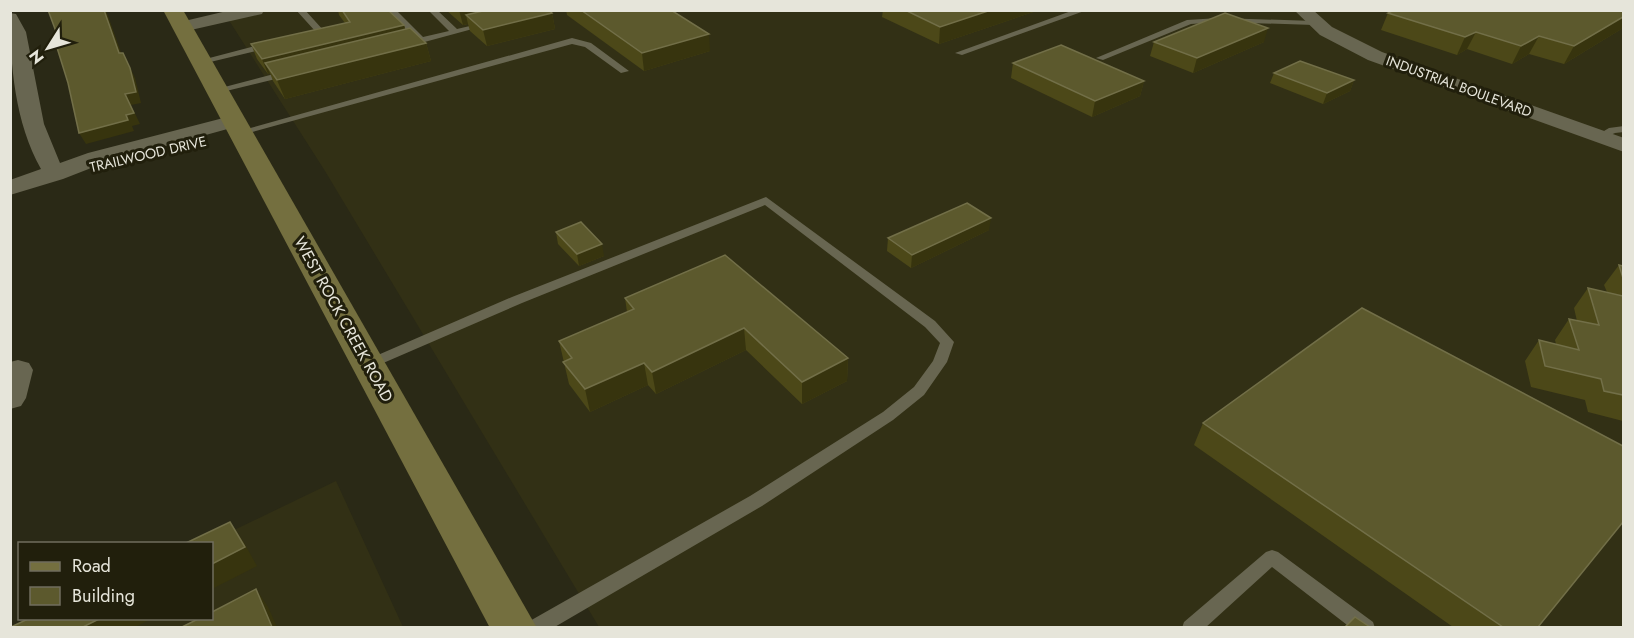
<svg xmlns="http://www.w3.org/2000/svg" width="1634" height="638" viewBox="0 0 1634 638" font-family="Jost,sans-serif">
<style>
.built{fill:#323015}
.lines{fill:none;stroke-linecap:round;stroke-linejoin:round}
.service{fill:#686651;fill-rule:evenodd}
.minor{fill:#686651;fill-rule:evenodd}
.secondary{fill:#746f3f;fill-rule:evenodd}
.wall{fill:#4c4818}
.shaded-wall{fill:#37340e}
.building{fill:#5c592d;stroke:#726f48;stroke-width:1.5}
.labels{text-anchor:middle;stroke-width:6;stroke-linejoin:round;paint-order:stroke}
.far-street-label{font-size:14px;fill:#e6e5da;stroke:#211f0c}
.street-label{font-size:16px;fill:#e6e5da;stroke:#211f0c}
</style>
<rect width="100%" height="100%" fill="#2a2916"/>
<g class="built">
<polygon points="223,11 1623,11 1623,627 599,627 325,171"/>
<polygon points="336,481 403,627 33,628 51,619 212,618 212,544 207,543"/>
</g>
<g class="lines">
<g class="service">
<polygon points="296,10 305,10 324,31 324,35 306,37 306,33 315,31"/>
<polygon points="387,10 396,10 423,37 449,31 428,10 437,10 457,29 487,22 491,24 406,47 402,44 403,42 415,39"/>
<polygon points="1074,10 1087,10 962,55 955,53"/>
<polygon points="1219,18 1314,21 1318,23 1314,25 1219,22 1191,24 1103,60 1096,58 1187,20"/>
<polygon points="572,38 591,43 629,71 621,73 585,47 572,44 245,134 237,134 236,132"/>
<polygon points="270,42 273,43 273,47 202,64 198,61"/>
<polygon points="289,70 292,71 292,75 218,93 213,90"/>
<polygon points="1624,126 1624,132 1615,133 1599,140 1594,137 1609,128"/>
<polygon points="766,197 935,321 954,342 947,362 924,395 893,420 762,506 553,628 526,628 528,622 750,496 883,412 914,387 933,361 940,343 925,327 765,205 522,303 374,367 364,367 362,364 364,361 512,297"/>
<polygon points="1272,550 1278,552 1373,622 1375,628 1351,628 1272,567 1205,628 1182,628 1184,622 1266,552"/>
</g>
<g class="minor">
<polygon points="231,10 264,10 262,14 182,32 176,31 173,27 176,23"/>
<polygon points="1294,10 1313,10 1332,27 1382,52 1624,138 1624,152 1368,60 1320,35"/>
<path d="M 10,13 L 16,14 L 26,32 L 44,124 L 60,163 L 88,153 L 235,115 L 242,117 L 246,121 L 242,125 L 104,163 L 63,179 L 10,195 L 10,180 L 41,169 C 15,123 10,65 10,13 Z"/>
<polygon points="18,360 29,363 33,370 26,398 21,406 10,409 10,362"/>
</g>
<polygon class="secondary" points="163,10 183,10 537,628 490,628"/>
</g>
<g class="wall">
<polygon points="338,10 388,10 404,25 405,29 426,43 431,61 285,99 273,81 270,73 268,74 257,59 251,44 345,23 339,15"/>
<polygon points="446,10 549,10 552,13 555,29 487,46 470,31 468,24 463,25"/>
<polygon points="566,10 641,10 710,51 644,71 567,15"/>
<polygon points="883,10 1039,10 939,44 882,17"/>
<polygon points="1390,10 1623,10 1623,28 1564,64 1529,54 1512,64 1467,49 1457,55 1381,30 1388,13 1392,11"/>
<polygon points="1154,42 1264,42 1193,73 1150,56"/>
<polygon points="1013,63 1144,81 1140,96 1092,117 1011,78"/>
<polygon points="1274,73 1354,80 1350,91 1323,104 1270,83"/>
<polygon points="989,230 911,268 887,251 888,238"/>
<polygon points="556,232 604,256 579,266 558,244"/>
<polygon points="725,255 848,358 847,381 802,404 746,350 656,394 648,385 590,412 569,384 559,341 627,312 625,298"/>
<polygon points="1619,265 1623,266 1623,421 1588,412 1585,400 1531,387 1525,361 1539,340 1556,344 1555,340 1569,319 1577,321 1574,308 1588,288 1607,292 1604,285"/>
<polygon points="1203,423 1538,627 1453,627 1194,445"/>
</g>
<g class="shaded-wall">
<polygon points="104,10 106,10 107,13 125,64 119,53"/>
<polygon points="459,10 505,10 466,15 468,24 463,25"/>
<polygon points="991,10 1039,10 939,44 940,27"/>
<polygon points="552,13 555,29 487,46 483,30"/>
<polygon points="1623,17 1623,28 1564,64 1574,46"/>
<polygon points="404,25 408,39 265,63 270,73 268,74 262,59"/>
<polygon points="1268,28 1264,42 1193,73 1197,58"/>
<polygon points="1476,32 1467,49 1457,55 1465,37"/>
<polygon points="709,34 710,51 644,71 642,53"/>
<polygon points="1539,36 1529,54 1512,64 1521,46"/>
<polygon points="426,43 431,61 285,99 277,80"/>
<polygon points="123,53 135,78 141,103 131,105 140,124 132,126 134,131 86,144 79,133 126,115"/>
<polygon points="1354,80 1350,91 1323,104 1327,93"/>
<polygon points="1144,81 1140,96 1092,117 1095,101"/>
<polygon points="991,218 989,230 911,268 912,255"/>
<polygon points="602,244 604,256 579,266 577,254"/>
<polygon points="744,328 746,350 656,394 652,372"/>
<polygon points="848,358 847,381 802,404 802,382"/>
<polygon points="644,363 648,385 590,412 585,389"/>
<polygon points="230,522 243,541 257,566 212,589 212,564"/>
<polygon points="256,589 268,607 277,627 272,627"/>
<polygon points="101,618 153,618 135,627 83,627"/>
</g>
<g class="building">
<polygon points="48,10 104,10 119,53 123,53 130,68 136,92 125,94 134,113 126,115 128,120 79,133 68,83 54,38 58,37"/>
<polygon points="342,10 388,10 404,25 262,59 251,44 350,22"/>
<polygon points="487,10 549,10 552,13 483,30 466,15"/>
<polygon points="581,10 671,10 709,34 642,53"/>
<polygon points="905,10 991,10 940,27"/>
<polygon points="1394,10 1623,10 1623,17 1574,46 1539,36 1521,46 1476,32 1465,37 1388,13"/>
<polygon points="1225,13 1268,28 1197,58 1154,42"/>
<polygon points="410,28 426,43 277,80 265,63"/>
<polygon points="1061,45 1144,81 1095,101 1013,63"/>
<polygon points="1300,61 1354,80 1327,93 1274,73"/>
<polygon points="967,203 991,218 912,255 888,238"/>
<polygon points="581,222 602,244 577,254 556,232"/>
<polygon points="725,255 848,358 802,382 744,328 652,372 644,363 585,389 563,362 572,358 559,341 634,309 625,298"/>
<polygon points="1619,265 1623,266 1623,278"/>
<polygon points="1588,288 1623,296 1623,395 1604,391 1601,379 1545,366 1539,340 1579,350 1569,319 1599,325"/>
<polygon points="1362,308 1623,446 1623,522 1538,627 1503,627 1203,423"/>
<polygon points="230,522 245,547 212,564 212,543 186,543"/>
<polygon points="256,589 272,627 182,627 200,618 212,618 212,612"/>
<polygon points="1355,617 1370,627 1345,627"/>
<polygon points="30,618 101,618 83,627 11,627"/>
</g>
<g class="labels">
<g class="far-street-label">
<text transform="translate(1459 86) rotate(20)" y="5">INDUSTRIAL BOULEVARD</text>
<text transform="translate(148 154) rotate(-13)" y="5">TRAILWOOD DRIVE</text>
</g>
<g class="street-label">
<text transform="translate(344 319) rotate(61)" y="6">WEST ROCK CREEK ROAD</text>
</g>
</g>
<rect width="1634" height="638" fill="none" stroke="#e6e5da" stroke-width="24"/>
<rect x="18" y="542" width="195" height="78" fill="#211f0c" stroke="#706e5e" stroke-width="1.5"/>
<rect x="30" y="562" width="30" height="9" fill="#746f3f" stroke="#706e5e" stroke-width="1.5"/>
<text x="72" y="572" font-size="18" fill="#e6e5da">Road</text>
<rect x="30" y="587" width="30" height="18" fill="#5c592d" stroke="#706e5e" stroke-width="1.5"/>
<text x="72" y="602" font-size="18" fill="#e6e5da">Building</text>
<g transform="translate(48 48) rotate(233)" stroke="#211f0c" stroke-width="4.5" paint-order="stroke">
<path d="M0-4.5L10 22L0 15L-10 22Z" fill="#e6e5da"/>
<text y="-9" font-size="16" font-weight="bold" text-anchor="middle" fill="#e6e5da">N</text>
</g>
</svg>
